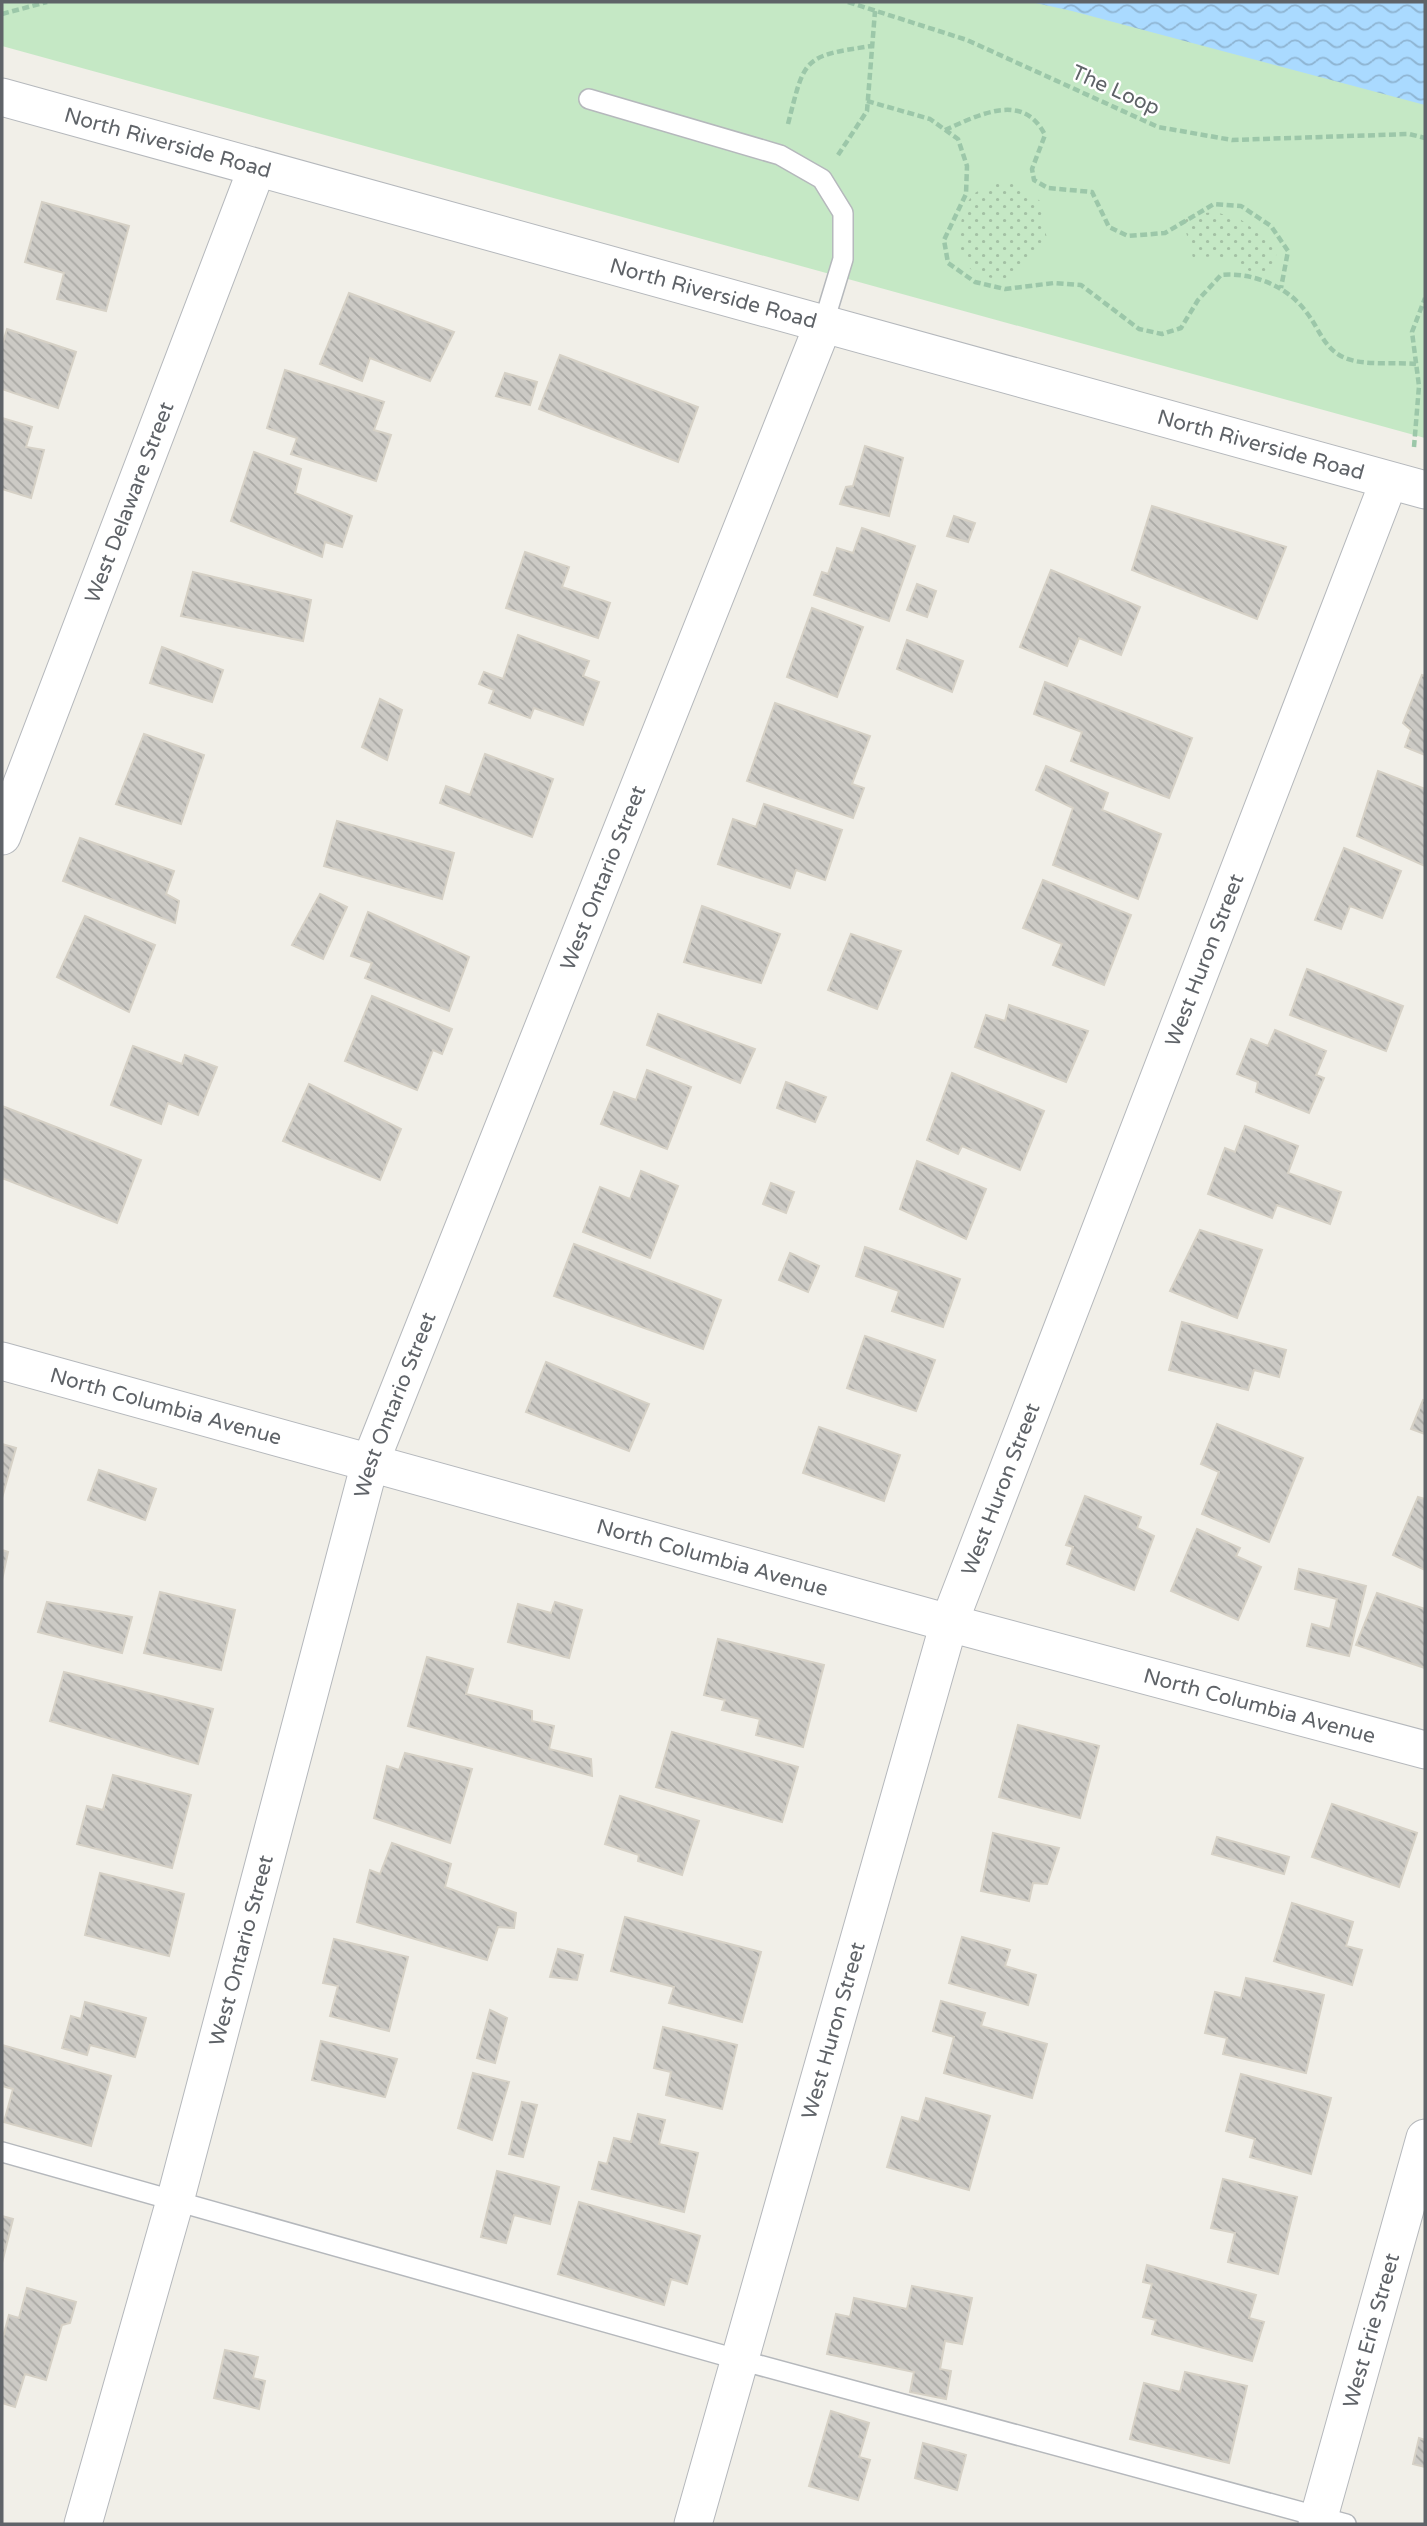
<svg xmlns="http://www.w3.org/2000/svg" width="1427" height="2526" viewBox="0 0 1427 2526" font-family="'Varela Round',sans-serif">
<style>
.grass{fill:#c5e8c5}
.park{fill:url(#park-dots)}
.water{fill:url(#water-waves)}
.building{fill:url(#building-back-hatch);stroke:#d6d1c6;stroke-width:2}
.lines{fill:none;stroke-linecap:round;stroke-linejoin:round}
.lane-casing{stroke:#b5b8bc;stroke-width:22}
.street-casing{stroke:#b5b8bc;stroke-width:39}
.path{stroke:#9cc7a9;stroke-width:4.5;stroke-dasharray:7 3.5;stroke-linecap:butt}
.lane{stroke:#fff;stroke-width:19}
.street{stroke:#fff;stroke-width:37}
.labels{text-anchor:middle;stroke-width:5;stroke-linejoin:round;paint-order:stroke}
.street-label{font-size:21px;fill:#5f6368;stroke:#fff}
</style>
<defs>
<pattern id="park-dots" width="8" height="8" patternUnits="userSpaceOnUse" patternTransform="scale(1.75)"><rect width="8" height="8" fill="#c5e8c5"/><path d="M2 2h.1M6 6h.1" fill="none" stroke="#a3c0a4" stroke-width="1.8" stroke-linecap="round"/></pattern>
<pattern id="water-waves" width="16" height="10" patternUnits="userSpaceOnUse" patternTransform="scale(1.75)"><rect width="16" height="10" fill="#aadaff"/><path d="M0 5q4-4 8 0t8 0" fill="none" stroke="#8eb4d2"/></pattern>
<pattern id="building-back-hatch" width="6" height="6" patternUnits="userSpaceOnUse" patternTransform="scale(1.75)"><rect width="6" height="6" fill="#cccac5"/><path d="M-1 5l2 2M0 0l6 6M5-1l2 2" fill="none" stroke="#a9a8a4"/></pattern>
</defs>
<rect width="100%" height="100%" fill="#f1efe8"/>
<polygon class="grass" points="2,2 1425,2 1425,438 2,46"/>
<g class="park">
<path d="M 1011,179 L 1040,201 L 1048,245 L 1028,258 L 1012,278 C 977,281 959,270 960,234 C 960,223 964,206 971,197 C 980,186 999,182 1011,179 Z"/>
<path d="M 1215,212 L 1240,219 L 1277,247 L 1275,266 L 1264,276 C 1248,274 1242,264 1228,259 C 1217,255 1205,257 1193,258 L 1183,221 L 1195,214 Z"/>
</g>
<polygon class="water" points="1031,2 1425,2 1425,105 1072,11"/>
<g class="building">
<polygon points="42,202 129,226 106,311 57,299 64,273 25,262"/>
<polygon points="349,293 454,332 430,381 370,358 362,381 320,364"/>
<polygon points="7,329 76,352 58,408 2,389 2,346"/>
<polygon points="560,355 698,407 678,462 539,409"/>
<polygon points="285,370 384,402 374,430 391,435 376,481 291,454 297,438 267,428"/>
<polygon points="505,373 537,382 530,405 496,396"/>
<polygon points="2,418 32,427 26,447 44,450 31,498 2,489"/>
<polygon points="865,446 903,458 889,516 840,504 846,487 853,486"/>
<polygon points="254,452 301,469 295,493 352,516 342,547 325,542 322,557 231,521"/>
<polygon points="1152,506 1286,547 1257,619 1132,570"/>
<polygon points="954,516 975,523 968,542 947,536"/>
<polygon points="862,528 915,546 889,621 814,595 822,572 828,574 837,548 853,553"/>
<polygon points="525,552 569,567 562,587 610,603 598,638 506,608"/>
<polygon points="1051,570 1140,607 1121,655 1079,638 1067,666 1020,647"/>
<polygon points="193,572 311,600 303,641 181,616"/>
<polygon points="917,584 936,591 927,617 907,610"/>
<polygon points="812,608 863,627 837,697 787,677"/>
<polygon points="518,635 589,661 583,676 599,682 583,725 534,708 530,718 489,703 494,690 479,684 484,672 503,679"/>
<polygon points="907,640 963,661 952,692 897,669"/>
<polygon points="162,647 223,670 212,702 150,683"/>
<polygon points="1422,675 1425,676 1425,755 1405,747 1411,730 1403,723"/>
<polygon points="1045,682 1192,738 1169,798 1071,761 1082,732 1034,714"/>
<polygon points="380,699 402,710 387,760 362,747"/>
<polygon points="775,703 870,736 852,784 864,788 853,818 747,781"/>
<polygon points="144,734 204,755 181,824 116,804"/>
<polygon points="485,754 553,779 532,837 440,803 446,786 470,795"/>
<polygon points="1046,766 1108,793 1102,810 1161,834 1138,899 1053,865 1073,808 1036,790"/>
<polygon points="1378,771 1425,789 1425,866 1357,836"/>
<polygon points="764,804 842,830 825,880 796,870 790,888 718,864 733,819 756,827"/>
<polygon points="337,821 454,853 442,899 324,866"/>
<polygon points="80,838 174,871 166,894 179,901 175,923 63,881"/>
<polygon points="1344,848 1401,871 1382,918 1350,906 1341,929 1315,920"/>
<polygon points="1043,880 1131,915 1104,985 1053,965 1062,944 1023,928"/>
<polygon points="320,894 347,907 323,959 292,945"/>
<polygon points="702,906 780,934 761,983 684,962"/>
<polygon points="368,912 469,957 449,1011 365,978 372,963 351,956"/>
<polygon points="85,916 155,945 129,1012 57,977"/>
<polygon points="851,934 901,951 877,1009 828,990"/>
<polygon points="1307,969 1403,1006 1386,1051 1290,1015"/>
<polygon points="372,996 452,1029 442,1054 433,1050 417,1090 345,1061"/>
<polygon points="1009,1005 1088,1031 1066,1082 975,1047 986,1015 1005,1021"/>
<polygon points="658,1014 755,1049 740,1083 647,1045"/>
<polygon points="1275,1030 1326,1051 1316,1075 1324,1078 1309,1113 1256,1092 1258,1082 1237,1074 1251,1039 1268,1046"/>
<polygon points="133,1046 182,1064 185,1055 217,1067 198,1115 168,1103 161,1124 111,1105"/>
<polygon points="647,1070 691,1087 667,1149 601,1124 614,1092 636,1100"/>
<polygon points="952,1073 1044,1111 1020,1170 962,1146 958,1154 927,1140"/>
<polygon points="786,1082 826,1097 815,1122 777,1108"/>
<polygon points="309,1084 401,1129 380,1180 283,1141"/>
<polygon points="2,1106 141,1160 117,1223 2,1178"/>
<polygon points="1245,1126 1298,1146 1288,1173 1341,1192 1330,1224 1277,1205 1272,1218 1208,1194 1225,1148 1235,1152"/>
<polygon points="917,1161 986,1189 966,1239 900,1209"/>
<polygon points="641,1171 678,1186 650,1258 583,1232 600,1187 630,1199"/>
<polygon points="771,1183 794,1192 786,1213 763,1204"/>
<polygon points="1200,1230 1262,1250 1237,1318 1170,1291"/>
<polygon points="574,1244 721,1300 703,1349 554,1296"/>
<polygon points="865,1247 960,1279 943,1327 892,1311 899,1291 856,1276"/>
<polygon points="790,1253 819,1266 808,1292 779,1280"/>
<polygon points="1182,1322 1286,1350 1279,1377 1254,1370 1248,1390 1169,1370"/>
<polygon points="865,1336 935,1360 916,1411 847,1388"/>
<polygon points="546,1362 649,1404 629,1451 526,1412"/>
<polygon points="1423,1400 1425,1401 1425,1434 1411,1429"/>
<polygon points="1217,1424 1303,1458 1269,1542 1202,1514 1219,1472 1201,1464"/>
<polygon points="819,1427 900,1455 884,1501 803,1473"/>
<polygon points="2,1444 16,1448 2,1498"/>
<polygon points="99,1470 156,1489 145,1520 88,1500"/>
<polygon points="1085,1496 1141,1517 1137,1528 1154,1536 1134,1590 1067,1564 1073,1547 1066,1545"/>
<polygon points="1418,1497 1425,1499 1425,1570 1393,1555"/>
<polygon points="1197,1529 1240,1548 1236,1556 1261,1567 1238,1620 1171,1591"/>
<polygon points="2,1550 8,1552 2,1580"/>
<polygon points="1299,1569 1366,1586 1349,1656 1307,1646 1312,1624 1330,1629 1337,1599 1295,1589"/>
<polygon points="160,1592 235,1610 221,1670 144,1653"/>
<polygon points="1377,1593 1425,1609 1425,1668 1356,1645"/>
<polygon points="47,1602 132,1617 122,1653 38,1632"/>
<polygon points="555,1602 582,1610 569,1658 508,1642 518,1604 551,1613"/>
<polygon points="718,1639 824,1665 803,1747 756,1735 760,1719 722,1710 725,1700 704,1695"/>
<polygon points="427,1657 473,1669 466,1694 532,1711 532,1721 554,1726 549,1749 591,1759 592,1776 408,1726"/>
<polygon points="64,1672 213,1709 198,1764 50,1721"/>
<polygon points="1018,1725 1099,1746 1080,1818 999,1797"/>
<polygon points="672,1732 798,1767 782,1822 656,1787"/>
<polygon points="405,1753 472,1769 450,1843 374,1818 387,1766 399,1770"/>
<polygon points="113,1775 191,1795 172,1868 77,1844 87,1806 103,1810"/>
<polygon points="620,1796 699,1821 682,1875 638,1861 639,1855 605,1844"/>
<polygon points="1332,1804 1417,1833 1399,1887 1312,1857"/>
<polygon points="993,1833 1059,1848 1047,1884 1033,1883 1029,1901 981,1891"/>
<polygon points="1217,1837 1289,1857 1284,1874 1212,1854"/>
<polygon points="392,1843 451,1864 445,1887 516,1913 514,1928 498,1927 487,1960 357,1922 370,1870 380,1874"/>
<polygon points="100,1873 184,1894 169,1956 85,1935"/>
<polygon points="1292,1903 1353,1922 1346,1946 1362,1950 1352,1985 1274,1961"/>
<polygon points="625,1917 761,1952 742,2022 669,2003 674,1987 611,1971"/>
<polygon points="962,1937 1010,1950 1005,1966 1036,1975 1028,2005 949,1983"/>
<polygon points="334,1939 408,1957 389,2031 330,2016 338,1986 323,1983"/>
<polygon points="558,1949 583,1955 577,1980 550,1977"/>
<polygon points="1246,1978 1324,1995 1306,2073 1223,2054 1227,2038 1205,2033 1215,1992 1241,1998"/>
<polygon points="941,2001 985,2013 981,2026 1047,2044 1032,2098 944,2073 954,2037 933,2031"/>
<polygon points="85,2002 146,2018 135,2057 90,2045 87,2055 62,2048 71,2016 81,2019"/>
<polygon points="490,2010 507,2018 495,2063 477,2058"/>
<polygon points="663,2027 737,2045 722,2109 666,2095 671,2072 654,2068"/>
<polygon points="321,2041 397,2059 385,2097 312,2080"/>
<polygon points="2,2045 111,2076 91,2146 4,2122 13,2089 2,2086"/>
<polygon points="473,2073 509,2082 492,2140 458,2128"/>
<polygon points="1241,2074 1331,2098 1311,2174 1250,2157 1255,2139 1226,2131"/>
<polygon points="926,2098 990,2116 969,2190 887,2167 902,2117 919,2122"/>
<polygon points="522,2102 537,2105 523,2157 509,2154"/>
<polygon points="638,2114 665,2120 659,2144 698,2153 684,2212 592,2189 599,2162 607,2164 614,2138 631,2142"/>
<polygon points="497,2171 559,2187 550,2224 514,2215 506,2243 481,2237"/>
<polygon points="1223,2179 1297,2197 1278,2274 1228,2262 1235,2233 1211,2228"/>
<polygon points="579,2202 700,2236 687,2284 671,2279 664,2305 558,2274"/>
<polygon points="2,2216 13,2219 2,2263"/>
<polygon points="1147,2265 1256,2295 1249,2318 1264,2322 1252,2361 1152,2334 1156,2320 1143,2317 1152,2284 1143,2282"/>
<polygon points="912,2286 972,2298 962,2344 945,2341 940,2369 951,2371 946,2399 910,2392 914,2372 827,2354 836,2314 850,2317 854,2298 907,2309"/>
<polygon points="27,2288 76,2302 70,2323 62,2325 46,2380 25,2374 15,2407 2,2403 2,2341 9,2315 19,2318"/>
<polygon points="225,2350 258,2357 253,2378 265,2381 259,2409 214,2398"/>
<polygon points="1185,2372 1247,2386 1229,2463 1130,2439 1144,2383 1180,2392"/>
<polygon points="831,2411 869,2423 859,2457 870,2460 858,2500 809,2486"/>
<polygon points="1419,2438 1425,2440 1425,2467 1413,2464"/>
<polygon points="923,2443 966,2455 957,2490 915,2478"/>
</g>
<g class="lines">
<defs>
<g id="lane">
<polyline points="589,99 780,155 822,179 843,213 843,259 823,325"/>
<polyline points="2,2152 740,2360 1346,2524"/>
</g>
<g id="street">
<path id="s1" d="M 2,97 L 1425,490"/>
<path id="s2" d="M 2,836 L 257,168"/>
<path id="s3" d="M 2,1361 L 949,1623 L 1425,1750"/>
<path id="s4" d="M 83,2524 L 175,2201 L 370,1463 L 823,325"/>
<path id="s5" d="M 693,2524 L 949,1623 L 1389,481"/>
<path id="s6" d="M 1317,2524 L 1425,2138"/>
</g>
</defs>
<use href="#lane" class="lane-casing"/>
<use href="#street" class="street-casing"/>
<g class="path">
<polyline points="848,2 967,40 1158,127 1232,140 1409,134 1425,138"/>
<polyline points="2,14 47,2"/>
<path d="M 867,101 L 930,119 L 958,139 L 967,166 L 966,194 L 944,240 L 948,263 L 975,282 L 1005,289 L 1054,283 L 1081,285 L 1139,329 L 1162,334 L 1181,328 L 1198,300 L 1221,275 C 1252,272 1288,286 1307,313 C 1320,330 1324,349 1345,358 C 1364,366 1395,362 1416,364"/>
<path d="M 788,124 C 805,58 802,56 872,46"/>
<path d="M 945,130 C 979,115 1023,91 1045,135 L 1032,169 L 1034,180 L 1048,188 L 1092,192 L 1109,227 L 1128,236 L 1165,233 L 1214,204 L 1241,206 L 1271,226 L 1288,251 L 1281,288"/>
<polyline points="838,155 867,111 875,11"/>
<polyline points="1414,447 1419,386 1412,332 1425,298"/>
</g>
<use href="#lane" class="lane"/>
<use href="#street" class="street"/>
</g>
<g class="labels">
<g class="street-label">
<text transform="translate(1116 90) rotate(24)" y="7">The Loop</text>
<text dy="7" stroke="none"><textPath href="#s1" startOffset="172">North Riverside Road</textPath></text>
<text dy="7" stroke="none"><textPath href="#s1" startOffset="738">North Riverside Road</textPath></text>
<text dy="7" stroke="none"><textPath href="#s1" startOffset="1306">North Riverside Road</textPath></text>
<text dy="7" stroke="none"><textPath href="#s2" startOffset="357">West Delaware Street</textPath></text>
<text dy="7" stroke="none"><textPath href="#s4" startOffset="1729">West Ontario Street</textPath></text>
<text dy="7" stroke="none"><textPath href="#s5" startOffset="1647">West Huron Street</textPath></text>
<text dy="7" stroke="none"><textPath href="#s3" startOffset="170">North Columbia Avenue</textPath></text>
<text dy="7" stroke="none"><textPath href="#s4" startOffset="1162">West Ontario Street</textPath></text>
<text dy="7" stroke="none"><textPath href="#s5" startOffset="1080">West Huron Street</textPath></text>
<text dy="7" stroke="none"><textPath href="#s3" startOffset="737">North Columbia Avenue</textPath></text>
<text dy="7" stroke="none"><textPath href="#s3" startOffset="1304">North Columbia Avenue</textPath></text>
<text dy="7" stroke="none"><textPath href="#s4" startOffset="595">West Ontario Street</textPath></text>
<text dy="7" stroke="none"><textPath href="#s5" startOffset="513">West Huron Street</textPath></text>
<text dy="7" stroke="none"><textPath href="#s6" startOffset="201">West Erie Street</textPath></text>
</g>
</g>
<rect width="1427" height="2526" fill="none" stroke="#5f6368" stroke-width="7"/>
</svg>
